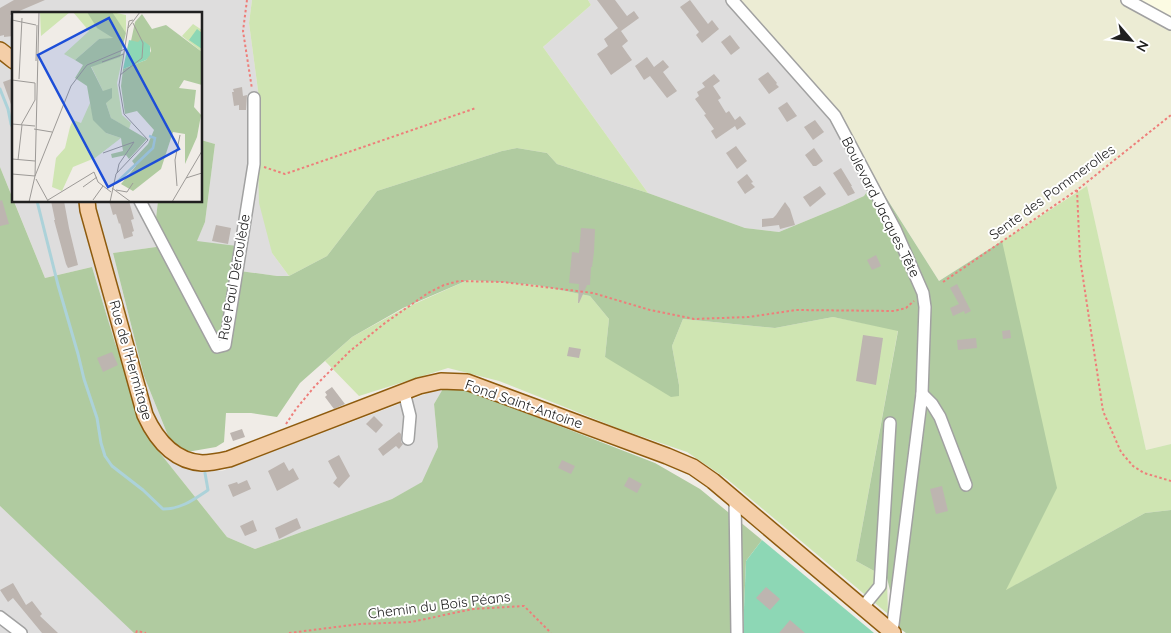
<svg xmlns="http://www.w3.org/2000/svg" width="1171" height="633" viewBox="0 0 1171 633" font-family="Quicksand,sans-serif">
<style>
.residential{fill:#dedddd}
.education{fill:#fcfbe3}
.farmland{fill:#ececd4}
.grass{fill:#cfe5b2}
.forest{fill:#b0cba0}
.pitch{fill:#8dd7b5}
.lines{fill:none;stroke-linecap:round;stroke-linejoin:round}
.stream{stroke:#acd2d9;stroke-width:3}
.building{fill:#bdb5b0}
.minor-casing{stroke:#a1a1a1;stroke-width:14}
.major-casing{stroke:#8e5b0e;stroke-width:18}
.path{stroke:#ee7e7a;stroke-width:2;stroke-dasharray:2.5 2.5;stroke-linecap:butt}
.minor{stroke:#fff;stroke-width:11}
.major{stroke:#f4cea8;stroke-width:15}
.labels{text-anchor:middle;stroke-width:4;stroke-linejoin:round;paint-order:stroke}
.street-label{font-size:14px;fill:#202020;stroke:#fff}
.inset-river{fill:none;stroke:#acd2d9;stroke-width:2.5}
.inset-road{fill:none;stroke:#9d9a97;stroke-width:1}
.view{fill:#1d4ed8;fill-opacity:0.15;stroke:#1d4ed8;stroke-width:2.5}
.inset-edge{fill:none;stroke:#202020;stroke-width:2.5}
</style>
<rect width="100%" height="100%" fill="#f0ece7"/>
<g class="residential">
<polygon points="0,0 252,0 249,23 259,98 272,253 289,276 277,276 233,270 196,241 205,222 215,144 201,140 201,14 14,14 14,201 0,167"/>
<polygon points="588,0 741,0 835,116 875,180 864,196 842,206 779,232 745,228 648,193 543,47 591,5"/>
<polygon points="14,201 158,201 156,218 166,243 156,247 113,253 144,376 173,448 187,464 222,471 444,387 434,404 438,447 423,482 392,499 255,549 227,537 152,443 115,343 92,267 45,278"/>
<polygon points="0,506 132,629 134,633 0,633"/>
</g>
<polygon class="education" points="1136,0 1171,0 1171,21"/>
<polygon class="farmland" points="741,0 1121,0 1171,30 1171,444 1146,450 1087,187 939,281 835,116"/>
<g class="grass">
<polygon points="252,0 588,0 591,5 543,47 648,193 557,164 547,153 517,148 502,151 377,191 327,256 289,276 272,253 259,203 258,161 259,98 249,23"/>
<polygon points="1087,186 1146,450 1171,444 1171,510 1145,513 1005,591 1002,241"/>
<polygon points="468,280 536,285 590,296 609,319 605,357 679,385 672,346 683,319 775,328 833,317 898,330 856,561 887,578 888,614 727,479 687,452 620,429 499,381 448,368 359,396 325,361 352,337 403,309"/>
</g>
<g class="forest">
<polygon points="201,140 215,144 205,222 197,241 237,246 233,270 277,276 289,276 327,256 377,191 502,151 517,148 547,153 557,164 648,193 745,228 779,232 842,206 864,196 875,180 939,281 1002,241 1057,488 1006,590 1145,513 1171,510 1171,633 906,633 899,628 887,578 856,561 898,331 833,317 775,328 683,319 672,346 679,385 679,396 671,397 605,357 609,319 590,296 536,285 468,280 403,308 352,337 300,383 277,417 251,413 226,413 224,442 216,447 187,452 173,448 144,376 113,253 156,247 165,243 156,218 158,201 201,201"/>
<polygon points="0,167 45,278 92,267 115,343 152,443 227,537 255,549 392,499 422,482 438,447 434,404 444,387 472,392 655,463 700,489 762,540 746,561 743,633 134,633 0,506"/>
</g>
<polygon class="pitch" points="762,540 874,633 743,633 746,561"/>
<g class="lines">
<g class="stream">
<polyline points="0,89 8,109 11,124 14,130"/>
<path d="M 37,201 L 58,285 L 78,354 L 84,379 L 97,418 L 101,443 L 105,456 L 112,466 L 143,490 L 163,509 C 181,509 193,500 208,490 L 205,473"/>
</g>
</g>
<g class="building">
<polygon points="14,0 45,0 10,15 13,36 4,37 4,35 0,36 0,8"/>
<polygon points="597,0 615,0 627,16 634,11 639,18 621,31 628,41 622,46 632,60 611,75 597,54 608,46 604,39 618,28"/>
<polygon points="690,0 708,24 712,20 719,29 702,43 696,35 699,32 680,7"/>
<polygon points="730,35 740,48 731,55 721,42"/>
<polygon points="647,57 654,67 663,60 669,67 663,72 677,91 667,98 650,76 644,80 635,66"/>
<polygon points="768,72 777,83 776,84 779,87 769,94 758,79"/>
<polygon points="714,74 720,81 713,86 721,98 718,100 726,113 729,111 735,120 740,116 746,124 737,130 735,126 716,139 711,131 714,129 704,115 706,114 695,99 699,96 697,92 705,87 702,83"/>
<polygon points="14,78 14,110 13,110 3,82"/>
<polygon points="242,87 243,96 247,95 246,110 239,110 239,105 234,106 232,92 234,92 233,89"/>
<polygon points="787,102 797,116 787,122 778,108"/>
<polygon points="815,120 824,132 813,140 804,127"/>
<polygon points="736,146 747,161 737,169 726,153"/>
<polygon points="814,148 823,161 816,166 813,166 805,155"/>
<polygon points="841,168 852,186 851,186 855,193 848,196 833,173"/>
<polygon points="747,174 753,182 751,183 755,187 745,194 737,182"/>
<polygon points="820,186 826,194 810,207 803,197"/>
<polygon points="2,200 9,224 0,226 0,201"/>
<polygon points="51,201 64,201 69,228 78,265 68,268 66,264 54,220 55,220"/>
<polygon points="109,201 129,201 134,219 131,220 134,231 132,232 133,236 124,239 120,223 119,224 116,214 113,215"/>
<polygon points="785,202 790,209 795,225 780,229 779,225 762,227 762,219 773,218 776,215"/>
<polygon points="216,225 231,228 228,244 212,241"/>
<polygon points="581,228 595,229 594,252 592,267 591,267 590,285 587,285 579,303 578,303 579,284 569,283 572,252 579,253"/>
<polygon points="876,255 881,266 872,270 867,260"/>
<polygon points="957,284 971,311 965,314 964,311 953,316 950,308 959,304 950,288"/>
<polygon points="1010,330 1011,338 1003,339 1002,331"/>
<polygon points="863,335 883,338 876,385 856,381"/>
<polygon points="976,338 977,348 958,350 957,340"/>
<polygon points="569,347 581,349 579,358 567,356"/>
<polygon points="112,352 118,365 103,372 97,358"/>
<polygon points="332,387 345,404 334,409 325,397 327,395 325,392"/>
<polygon points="374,416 383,425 376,433 366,424"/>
<polygon points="242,429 245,437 233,441 230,433"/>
<polygon points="399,432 401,434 401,442 403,444 399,449 396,446 383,456 378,449"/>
<polygon points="339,455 350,476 339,488 333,483 337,478 328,461"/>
<polygon points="562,460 575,466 571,474 558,468"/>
<polygon points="284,462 289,471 293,468 299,479 277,491 268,471"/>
<polygon points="629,477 642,484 637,493 624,486"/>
<polygon points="247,480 251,489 233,497 228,485 237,482 238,484"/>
<polygon points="942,486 948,511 936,514 930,489"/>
<polygon points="297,518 301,528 279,539 275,528"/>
<polygon points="253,520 257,531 245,536 240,526"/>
<polygon points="13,583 26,605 32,601 42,614 40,616 58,633 42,633 13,598 8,602 0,590"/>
<polygon points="766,587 780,599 770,610 756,598"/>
<polygon points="790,620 805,633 779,633"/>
</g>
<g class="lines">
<defs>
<g id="minor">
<polyline points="732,0 835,116 895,229 923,293 925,307 922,394 892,632"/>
<polyline points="1127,0 1171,24"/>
<polyline points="140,201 217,347 225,345 254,164 254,98"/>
<polyline points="404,392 410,416 408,439"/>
<polyline points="922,394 932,404 940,417 966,485"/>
<polyline points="735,499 737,633"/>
<polyline points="862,608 880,586 890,423"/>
<polyline points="0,617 21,633"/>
</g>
<g id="major">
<polyline points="0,50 14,61"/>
<path d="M 87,201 L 88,210 L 145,415 C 156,439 173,461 202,463 C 211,463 220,461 229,459 L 419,386 L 441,381 L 467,382 L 667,456 L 693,467 L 713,481 L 893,633"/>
</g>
</defs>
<use href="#minor" class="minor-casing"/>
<use href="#major" class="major-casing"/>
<g class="path">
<polyline points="247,0 243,31 252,89"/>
<polyline points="264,167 285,174 476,108"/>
<polyline points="1077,190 1080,258 1103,411 1121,452 1133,466 1144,473 1171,481"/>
<polyline points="943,282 1077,190 1171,115"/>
<polyline points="286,424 296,409 315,386 350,351 385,323 428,293 444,285 459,281 503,282 593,293 650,310 694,319 749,317 796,310 894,311 906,308 914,301"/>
<polyline points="136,633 137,631 146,633"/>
<polyline points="289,633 360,624 411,622 473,609 524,606 551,633"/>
</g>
<use href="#minor" class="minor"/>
<use href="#major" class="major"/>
</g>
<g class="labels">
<g class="street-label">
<text transform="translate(1052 192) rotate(-36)" y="5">Sente des Pommerolles</text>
<text transform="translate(881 207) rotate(63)" y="5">Boulevard Jacques Tête</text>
<text transform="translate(234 277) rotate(-80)" y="5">Rue Paul Déroulède</text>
<text transform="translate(131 360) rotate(74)" y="5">Rue de l'Hermitage</text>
<text transform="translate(524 404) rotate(19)" y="5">Fond Saint-Antoine</text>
<text transform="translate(439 605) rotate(-7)" y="5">Chemin du Bois Péans</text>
</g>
</g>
<g transform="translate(12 12)">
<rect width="190" height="190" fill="#f0ece7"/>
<path d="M 28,0 L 58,0 L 29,24 ZM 61,0 L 75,0 L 102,27 L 87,27 L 63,48 L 52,42 L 77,19 ZM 100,0 L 114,3 L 114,21 L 100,2 ZM 181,12 L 190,18 L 190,40 L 170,24 ZM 112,39 L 105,71 L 110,103 L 119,111 L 117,117 L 99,106 L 94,91 L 94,79 L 91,79 L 79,54 L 107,45 ZM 78,91 L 81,103 L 94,121 L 109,126 L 83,146 L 61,155 L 50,179 L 40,175 L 44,146 L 53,136 L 58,115 L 61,108 L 69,111 Z" fill="#cfe5b2"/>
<path d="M 75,0 L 100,0 L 114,21 L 108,45 L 79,55 L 91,79 L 100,76 L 100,86 L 94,91 L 99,106 L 135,127 L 117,147 L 114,143 L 100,146 L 99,142 L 111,139 L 109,126 L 94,121 L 81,108 L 75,74 L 63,66 L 71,53 L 63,48 L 87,27 L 101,26 L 85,16 ZM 130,2 L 140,17 L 154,13 L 190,40 L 190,73 L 172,68 L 167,76 L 184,78 L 182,95 L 189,103 L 185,125 L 173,152 L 173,122 L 161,120 L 149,157 L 121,179 L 109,172 L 124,154 L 120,149 L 136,132 L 142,118 L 125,99 L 113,102 L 109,74 L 111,57 L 134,48 L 139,39 L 138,34 L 119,29 L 123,10 Z" fill="#b0cba0"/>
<path d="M 185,17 L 190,21 L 190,37 L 177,28 ZM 129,27 L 138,34 L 138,43 L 134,48 L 111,57 L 117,28 L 126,30 Z" fill="#8dd7b5"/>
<path class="inset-river" d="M 104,171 L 141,136 L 143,126 L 137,124"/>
<path class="inset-road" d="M 0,8 L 24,13M 116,16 L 128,0M 24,49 L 25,13M 90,50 L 112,42M 108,63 L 130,46 L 131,31 L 121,11M 7,67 L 10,6M 0,68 L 23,71 L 23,88 L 9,113M 0,112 L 23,114M 22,117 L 40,120M 91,141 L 122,130 L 107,152 L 105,161M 0,147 L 23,149M 6,148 L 10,113M 0,162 L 23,164 L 27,0M 174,166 L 190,161M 24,167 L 36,189M 165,174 L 163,148 L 168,123M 71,175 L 85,165M 100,176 L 119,190M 104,178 L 115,180 L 121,171M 36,188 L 82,160 L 86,170 L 99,180M 81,188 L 91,174M 17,190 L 23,164 L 59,74 L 75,53 L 113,37M 98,190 L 104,162 L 136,128 L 112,102 L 107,73 L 117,9 L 121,8M 160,190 L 190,139"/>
<path class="view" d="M 97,6 L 167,137 L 96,175 L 26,43 Z"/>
<rect width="190" height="190" class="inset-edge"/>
</g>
<g transform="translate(1131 40) rotate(118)" stroke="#ffffff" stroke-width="4" paint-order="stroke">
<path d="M0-4L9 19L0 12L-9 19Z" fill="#202020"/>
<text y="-8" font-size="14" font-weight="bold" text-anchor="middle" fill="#202020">N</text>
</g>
</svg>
